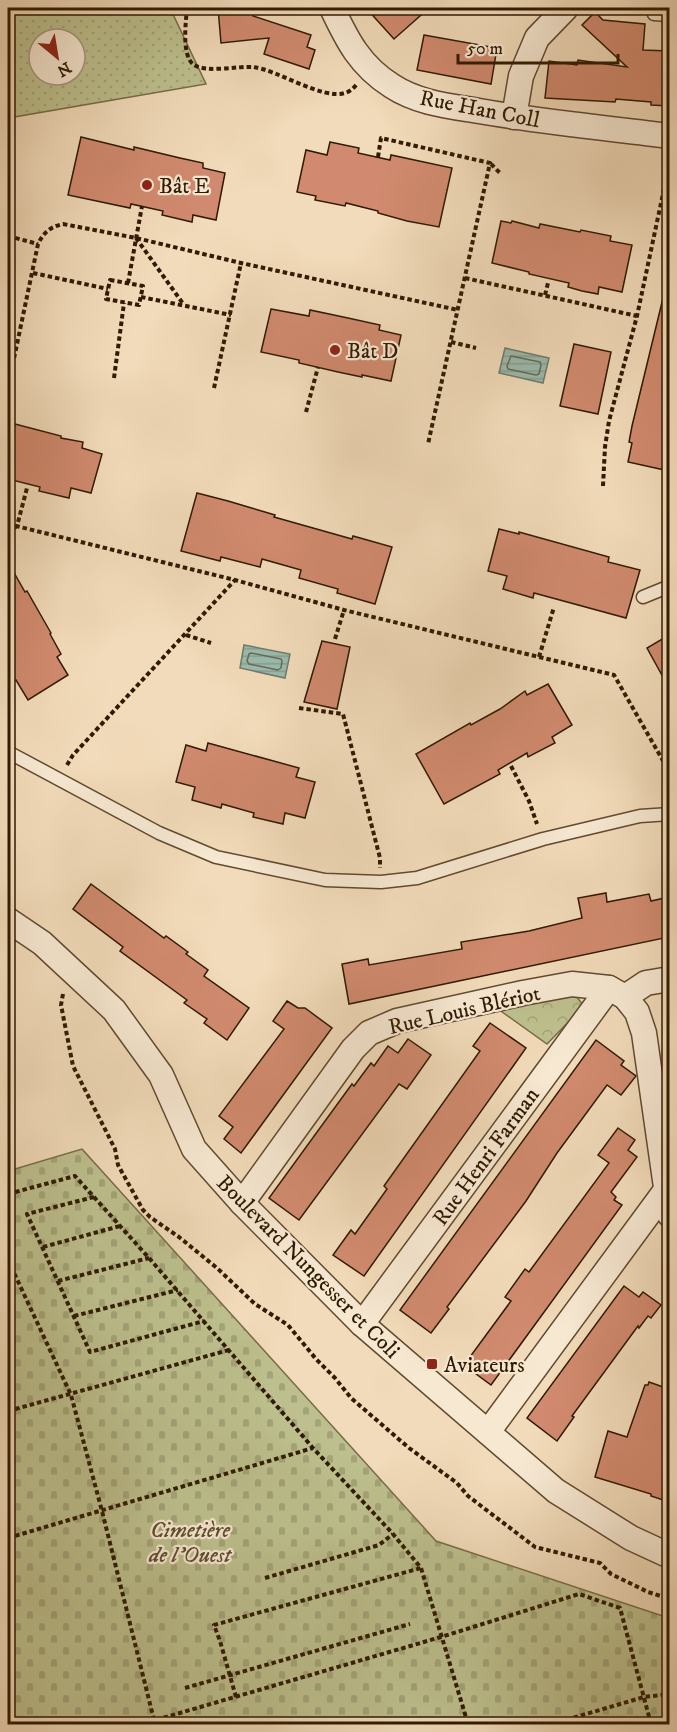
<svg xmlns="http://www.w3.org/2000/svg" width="677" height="1732" viewBox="0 0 677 1732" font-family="'IM FELL DW Pica',serif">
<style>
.grass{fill:url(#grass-dots);stroke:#766d48;stroke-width:1.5;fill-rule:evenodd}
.forest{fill:url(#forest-crowns);stroke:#766d48;stroke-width:1.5}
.cemetery{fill:url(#cemetery-stones);stroke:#766d48;stroke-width:1.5}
.water{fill:url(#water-rules);stroke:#707b69;stroke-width:1.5}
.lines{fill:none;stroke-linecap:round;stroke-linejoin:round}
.shore{stroke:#656a58;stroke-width:1.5}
.building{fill:#d18a6f;stroke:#2f1a01;stroke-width:1.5}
.lane-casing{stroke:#604a2f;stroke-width:15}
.street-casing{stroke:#604a2f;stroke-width:27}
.path{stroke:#2f1a01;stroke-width:4;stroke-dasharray:4.5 3;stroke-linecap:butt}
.lane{stroke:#f7e8d2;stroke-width:12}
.street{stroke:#f7e8d2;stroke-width:24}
.poi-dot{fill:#8f2418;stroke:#f7e8d2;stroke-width:2}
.labels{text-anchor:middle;stroke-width:4.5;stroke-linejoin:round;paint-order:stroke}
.street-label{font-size:22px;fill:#2f1a01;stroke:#f7e8d2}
.poi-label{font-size:22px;fill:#2f1a01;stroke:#f7e8d2;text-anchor:start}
.park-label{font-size:22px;font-style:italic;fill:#5a4c2b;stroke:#f7e8d2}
</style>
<defs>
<pattern id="grass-dots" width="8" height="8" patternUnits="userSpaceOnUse" patternTransform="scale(1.5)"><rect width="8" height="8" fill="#bdc08e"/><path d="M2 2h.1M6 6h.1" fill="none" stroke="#a3a479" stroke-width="1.8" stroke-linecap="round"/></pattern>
<pattern id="forest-crowns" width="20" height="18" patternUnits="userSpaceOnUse" patternTransform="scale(1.5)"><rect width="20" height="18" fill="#bdc08e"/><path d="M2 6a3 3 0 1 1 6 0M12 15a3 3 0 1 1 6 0" fill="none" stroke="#a3a479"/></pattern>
<pattern id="cemetery-stones" width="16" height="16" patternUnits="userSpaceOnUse" patternTransform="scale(1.5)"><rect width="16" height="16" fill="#bdc08e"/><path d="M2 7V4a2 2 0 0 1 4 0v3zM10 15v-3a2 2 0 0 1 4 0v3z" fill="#a3a479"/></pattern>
<pattern id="water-rules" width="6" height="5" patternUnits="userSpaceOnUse" patternTransform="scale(1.5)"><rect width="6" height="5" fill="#9bbbae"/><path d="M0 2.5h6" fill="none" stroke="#86a094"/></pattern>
</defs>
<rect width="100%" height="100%" fill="#f2dbba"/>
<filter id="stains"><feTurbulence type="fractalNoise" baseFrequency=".00333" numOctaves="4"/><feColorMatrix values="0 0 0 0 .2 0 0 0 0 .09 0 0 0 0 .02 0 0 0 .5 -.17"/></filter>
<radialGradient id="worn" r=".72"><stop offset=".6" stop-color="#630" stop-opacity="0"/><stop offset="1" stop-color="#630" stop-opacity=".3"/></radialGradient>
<path class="grass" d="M 8,8 L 170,8 L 206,84 L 8,118 ZM 39,39 L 75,39 L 75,75 L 39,75 Z"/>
<polygon class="forest" points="571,990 584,1006 547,1044 498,1009"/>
<polygon class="cemetery" points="82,1149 436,1541 669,1618 669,1724 8,1724 8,1171"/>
<g class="water">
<polygon points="505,348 549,358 543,383 499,373"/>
<polygon points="244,645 290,654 285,678 240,668"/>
</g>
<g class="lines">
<g class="shore">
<polygon points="511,356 540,362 541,365 539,374 536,375 508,369 507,366"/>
<polygon points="251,653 281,659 282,661 281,668 278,670 249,664 247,661 249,654"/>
</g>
</g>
<g class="building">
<polygon points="218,8 252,8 253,16 311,35 307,47 315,50 309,69 264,54 269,38 221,43"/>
<polygon points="366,8 429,8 394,39"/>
<polygon points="595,12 603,20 645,24 643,50 669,51 669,106 651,105 651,102 616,99 615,102 545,98 549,61 577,65 578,60 627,67 582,25"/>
<polygon points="424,35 497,48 491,84 417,70"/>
<polygon points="81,137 134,150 134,147 180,158 203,163 203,168 225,173 216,220 193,215 192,222 162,215 163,211 131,204 130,208 68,195"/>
<polygon points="330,142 359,148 358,153 390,160 391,155 452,168 439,227 407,221 378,213 378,211 346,203 345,206 315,200 316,196 297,192 306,150 327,155"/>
<polygon points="501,221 511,223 512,221 539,228 540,224 580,232 581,230 611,236 610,241 632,245 622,292 599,287 598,294 582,291 568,287 569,283 529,274 529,272 492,263"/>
<polygon points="664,294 669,295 669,471 628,462 632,443 629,442 632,426"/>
<polygon points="271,309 309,316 310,310 348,318 380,325 379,330 401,335 391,381 362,375 362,377 338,372 299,363 299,360 261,352"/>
<polygon points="574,344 611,352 598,414 560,406"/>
<polygon points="15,424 61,436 61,438 83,442 82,448 102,454 91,493 71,488 69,498 39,491 40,487 8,479 8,427 14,428"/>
<polygon points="197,493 228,501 275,515 274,517 352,539 353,536 392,547 375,604 337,593 338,589 299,578 301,570 262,559 260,567 221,557 220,561 181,551"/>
<polygon points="499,529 519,534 519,532 609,557 608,562 640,570 626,618 534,593 533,598 503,589 507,576 488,571"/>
<polygon points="8,562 25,592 27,591 51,633 50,634 61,654 57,657 68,675 28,700 16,680 8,685"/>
<polygon points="669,635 669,688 647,648"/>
<polygon points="322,641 350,647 337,709 304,702"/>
<polygon points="548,684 572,725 552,737 555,743 528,757 527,753 498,770 500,774 444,804 416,754 470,723 471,725 500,709 525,691 527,695"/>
<polygon points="208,743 299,768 296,777 315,782 305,818 285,813 283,824 253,817 254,813 222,804 221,808 192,800 195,787 176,782 186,745 206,751"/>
<polygon points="91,884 164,938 166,936 188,952 186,954 208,970 204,976 249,1008 227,1040 204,1023 207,1019 184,1003 187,1000 120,951 123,947 73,909"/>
<polygon points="606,893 607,902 649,894 651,901 669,897 669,937 349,1004 342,964 368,959 369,965 462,949 461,942 529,931 582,918 578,898"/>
<polygon points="287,1001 298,1008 305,1008 332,1028 241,1153 224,1139 233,1127 219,1116 284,1029 273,1021"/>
<polygon points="490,1023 526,1048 364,1276 333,1255 351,1230 355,1234 387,1189 384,1186 480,1051 473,1046"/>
<polygon points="408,1039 431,1055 407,1089 399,1084 299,1220 269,1198 352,1084 354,1086 371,1063 374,1066 388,1046 398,1053"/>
<polygon points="596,1040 624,1061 621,1065 636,1076 621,1095 607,1085 557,1153 526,1201 447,1307 449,1309 431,1333 400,1310"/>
<polygon points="618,1128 635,1140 628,1150 637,1157 611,1192 616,1197 614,1200 622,1205 491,1385 464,1365 511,1301 505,1297 525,1269 529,1272 609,1163 598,1155"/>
<polygon points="624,1286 639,1297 643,1292 661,1305 651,1318 648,1316 639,1328 638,1326 572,1416 574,1417 557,1441 527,1418"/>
<polygon points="649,1382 669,1389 669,1502 651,1496 651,1494 595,1477 608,1431 627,1437 645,1385 648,1385"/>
</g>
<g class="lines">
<defs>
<g id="lane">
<polyline points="654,14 670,15"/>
<polyline points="643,597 670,586"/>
<polyline points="8,752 159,833 216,857 325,880 381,882 417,878 543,839 640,816 670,814"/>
</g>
<g id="street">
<path d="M 332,8 C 347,40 360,66 392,86 C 418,103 449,106 479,111 C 542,122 606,128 670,136"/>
<polyline points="514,117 521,76 537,38 566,8"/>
<polyline points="8,920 42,943 114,1010 161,1075 194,1149 242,1203 362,1324 556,1491 631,1538 670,1556"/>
<polyline points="625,997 646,983 670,979"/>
<polyline points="242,1203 353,1049 369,1033 397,1021 523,993 572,984 609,988 625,997 637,1012 644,1033 670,1215"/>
<polyline points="362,1324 609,988"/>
<polyline points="488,1432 666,1190"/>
</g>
</defs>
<use href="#lane" class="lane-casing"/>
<use href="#street" class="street-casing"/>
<g class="path">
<path d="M 187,8 C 186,21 181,56 194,65 C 207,73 237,66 253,67 C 278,70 322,100 345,93 C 349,92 353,89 356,85"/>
<polyline points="378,157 381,138 490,163 428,444"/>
<polyline points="491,164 501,174"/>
<polyline points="8,236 38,244"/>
<polyline points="136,238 184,305"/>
<polyline points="33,273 108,289"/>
<polyline points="465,278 637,316"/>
<polygon points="110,280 143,286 139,305 106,299"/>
<polyline points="128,283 142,206"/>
<polyline points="545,295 548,283"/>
<polyline points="141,297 231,315"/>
<polyline points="451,342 476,348"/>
<path d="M 8,371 L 12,368 L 38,244 C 44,232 50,227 63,224 L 136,238 L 241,263 L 458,310"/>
<polyline points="114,378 124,303"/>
<polyline points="214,388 241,263"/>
<polyline points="306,412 318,367"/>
<polyline points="603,486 605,447 609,421 637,316 664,189"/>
<polyline points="8,524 235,580 344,610 614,675 670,773"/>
<polyline points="8,532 17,526 27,488"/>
<polyline points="186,635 211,643"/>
<polyline points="335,639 344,610"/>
<polyline points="539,657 554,607"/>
<polyline points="299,708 343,714 380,858 380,868"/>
<polyline points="67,765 73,755 235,580"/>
<polyline points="511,766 529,801 537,824"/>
<polyline points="63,994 61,1005 73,1066 115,1149 118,1165 143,1210 150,1217 179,1237 217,1268 255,1304 288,1325 316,1359 335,1378 351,1398 409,1448 457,1483 468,1496 535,1547 600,1563 611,1574 648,1592 670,1599"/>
<polyline points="8,1194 75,1176 149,1258 313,1448 393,1534 421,1568 468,1724"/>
<polyline points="94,1197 27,1214 90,1352 204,1321"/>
<polyline points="43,1247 120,1226"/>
<polyline points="8,1260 71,1395 102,1511 155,1724"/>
<polyline points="58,1281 149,1258"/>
<polyline points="74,1316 178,1290"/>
<polyline points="8,1411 229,1350"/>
<polyline points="8,1538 313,1448"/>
<polyline points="265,1578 379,1545 393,1534"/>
<polyline points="185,1688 410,1624"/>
<polyline points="236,1697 220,1641 214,1625 421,1568"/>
<polyline points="142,1724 441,1637 579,1594 620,1608 651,1724"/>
<polyline points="552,1724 644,1697 670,1694"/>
</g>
<use href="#lane" class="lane"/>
<use href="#street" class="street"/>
</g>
<g class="poi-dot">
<circle cx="147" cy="185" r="6"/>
<circle cx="335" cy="350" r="6"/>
<rect x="426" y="1358" width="12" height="12" rx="3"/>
</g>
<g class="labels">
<g class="street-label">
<text transform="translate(480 108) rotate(11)" y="8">Rue Han Coll</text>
<text transform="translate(464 1009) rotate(-13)" y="8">Rue Louis Blériot</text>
<text transform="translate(485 1156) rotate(-54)" y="8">Rue Henri Farman</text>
<text transform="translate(309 1266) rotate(45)" y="8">Boulevard Nungesser et Coli</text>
</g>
<g class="poi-label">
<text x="159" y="193">Bât E</text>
<text x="347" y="358">Bât D</text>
<text x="444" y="1372">Aviateurs</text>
</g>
<g class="park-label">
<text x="190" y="1537">Cimetière<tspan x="190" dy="25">de l'Ouest</tspan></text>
</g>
</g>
<rect width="677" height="1732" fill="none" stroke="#f2dbba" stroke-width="30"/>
<rect x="9" y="9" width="659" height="1714" fill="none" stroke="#2f1a01" stroke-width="3"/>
<rect x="15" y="15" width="647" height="1702" fill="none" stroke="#2f1a01" stroke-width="1.5"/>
<g transform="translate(57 57) rotate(150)"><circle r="28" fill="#f7e8d2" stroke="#a7967e" stroke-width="1.5"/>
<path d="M0-4.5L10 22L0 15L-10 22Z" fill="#8f2418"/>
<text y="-9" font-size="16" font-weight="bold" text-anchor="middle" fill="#2f1a01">N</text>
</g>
<path d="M458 54v9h160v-9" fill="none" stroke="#2f1a01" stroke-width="3"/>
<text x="467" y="54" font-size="18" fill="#2f1a01" stroke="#f7e8d2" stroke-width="4.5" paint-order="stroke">50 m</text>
<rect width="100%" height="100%" filter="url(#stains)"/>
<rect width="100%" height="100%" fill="url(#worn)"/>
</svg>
